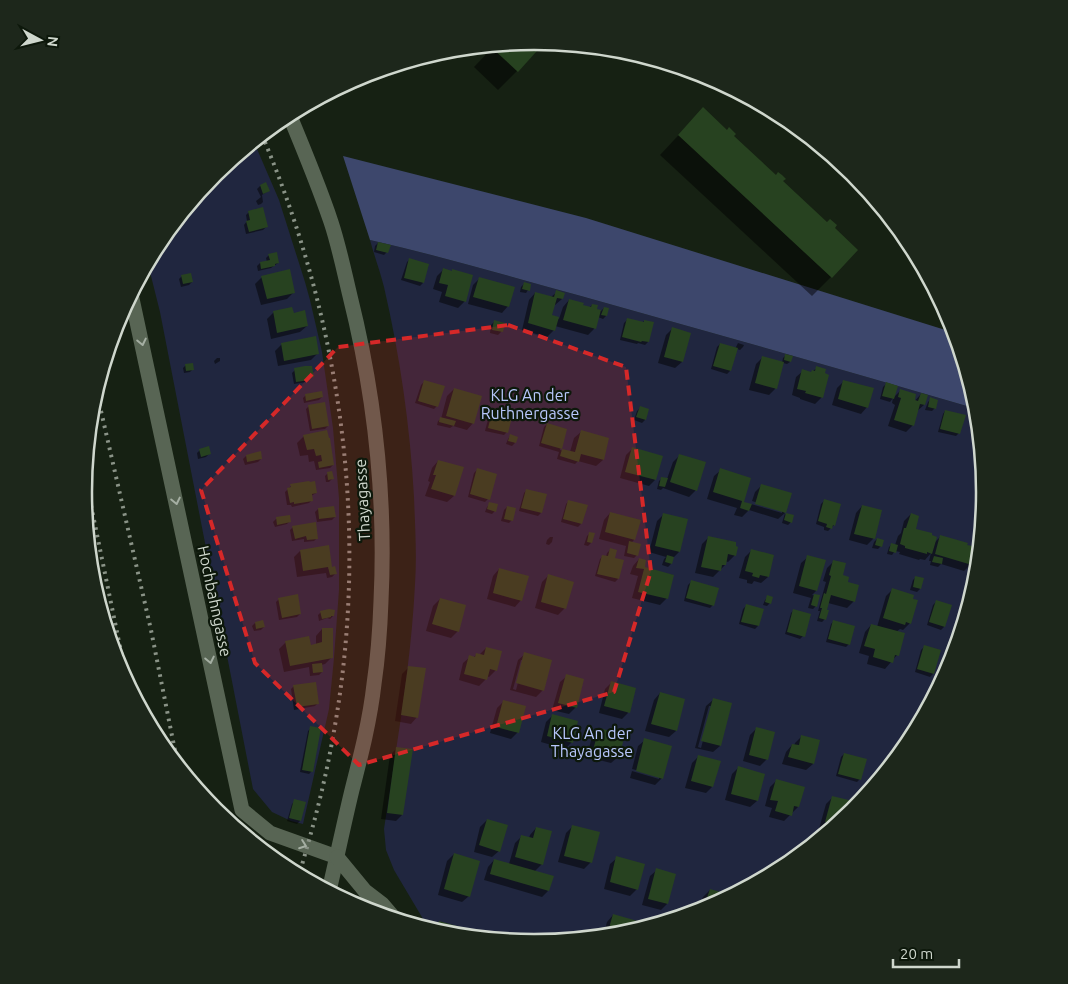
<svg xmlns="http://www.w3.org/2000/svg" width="1068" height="984" viewBox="0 0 1068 984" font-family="Ubuntu,sans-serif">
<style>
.green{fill:#20263f}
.forest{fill:#3d476c}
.shadow{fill:#0007;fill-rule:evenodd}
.building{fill:#274220}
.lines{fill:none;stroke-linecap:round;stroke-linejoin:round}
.street{stroke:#586554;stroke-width:15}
.rail{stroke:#8a9387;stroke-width:4;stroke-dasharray:2.5 5;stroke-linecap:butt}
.oneway{stroke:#a5afa3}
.marked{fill:#d62828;fill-opacity:0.2;stroke:#d62828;stroke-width:4;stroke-dasharray:10 6;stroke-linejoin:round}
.labels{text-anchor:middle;stroke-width:4.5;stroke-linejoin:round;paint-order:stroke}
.park-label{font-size:16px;fill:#b8c7fc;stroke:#0d180b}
.street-label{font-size:16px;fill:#cfd7cd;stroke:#0d180b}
.rim{fill:none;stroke:#cfd7cd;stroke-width:2.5}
</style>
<rect width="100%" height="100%" fill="#162113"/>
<g class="green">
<polygon points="254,142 279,200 305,282 310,300 322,352 333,428 339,498 339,590 334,658 329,709 303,824 291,821 272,812 253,789 160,312 148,264 159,241 215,173"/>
<path d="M 370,240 C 441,256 511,277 581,296 C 713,333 845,370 977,409 L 985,492 L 976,580 L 950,665 L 909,743 L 853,811 L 784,867 L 706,909 L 622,934 L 534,943 L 446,934 L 429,929 L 394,870 L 386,850 L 384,829 C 396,748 411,666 415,584 C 417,555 415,526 414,497 C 410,426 400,356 384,287 C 380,271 374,255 370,240 Z"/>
</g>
<path class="forest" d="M 343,156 L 586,218 L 955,333 L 976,404 L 977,409 C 845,370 713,333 581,296 C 511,277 441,256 370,240 Z"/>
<g class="shadow">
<polygon points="534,41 517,71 498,90 474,67 495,45"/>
<polygon points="703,109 833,228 831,277 812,296 660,155"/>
<polygon points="265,184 268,191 262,195 263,202 261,204 258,205 256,201 261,197 257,189 260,186"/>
<polygon points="249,212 266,227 263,230 246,234 244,225 247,221 246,215"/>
<polygon points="378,243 387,252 384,255 374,252 375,246"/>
<polygon points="269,255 278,263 271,268 258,271 257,266 260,263 267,262 266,258"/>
<polygon points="410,259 423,283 420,286 401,280 407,262"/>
<polygon points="443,270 465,301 458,308 439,302 442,292 433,289 437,276"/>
<polygon points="182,276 192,282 189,285 181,287 179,279"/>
<polygon points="262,277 294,292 287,299 261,305 255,284"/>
<polygon points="480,278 508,306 502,313 468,304 473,285"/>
<polygon points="524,284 528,290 526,293 520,292 521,287"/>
<polygon points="557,292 562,299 555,305 554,305 550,316 559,319 563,307 569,300 589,308 592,305 596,309 601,311 604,308 606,316 603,319 598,317 594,329 588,335 555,326 554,330 547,337 522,330 529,300 535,293 551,297"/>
<polygon points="274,312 293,314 307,326 300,332 271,339 267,319"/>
<polygon points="627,320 642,323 644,321 648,342 645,345 638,343 637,344 620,340 624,323"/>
<polygon points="494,322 503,323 501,332 498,335 490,333 491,325"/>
<polygon points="672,329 682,362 675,368 658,363 666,335"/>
<polygon points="738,343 744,345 743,347 740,350 737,349 730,371 727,374 711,369 717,347 720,344 735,349"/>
<polygon points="282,344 318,353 311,360 278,366 275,351"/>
<polygon points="786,355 790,362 787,364 783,363 775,389 769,395 749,390 756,364 763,357 782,363 783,358"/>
<polygon points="217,358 220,358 220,361 215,364 214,361"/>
<polygon points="186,365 193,369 190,372 184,373 183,368"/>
<polygon points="817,368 822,397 815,404 800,399 800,398 792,395 796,377 803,371 810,373"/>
<polygon points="295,370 312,377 306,382 294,384 292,373"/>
<polygon points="844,381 867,407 861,414 832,405 837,388"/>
<polygon points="424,382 437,406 434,409 415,403 421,385"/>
<polygon points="886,384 893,398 900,391 913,403 921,394 924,405 917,411 913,425 906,432 888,426 895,405 892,403 893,398 890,402 880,399 883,387"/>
<polygon points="454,389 473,423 467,430 453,426 450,428 437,425 438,421 441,419 447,396"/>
<polygon points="306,395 322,397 319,400 304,403 303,398"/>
<polygon points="931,399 935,408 932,411 925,410 928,402"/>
<polygon points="309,406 328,426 325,429 310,431 306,409"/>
<polygon points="640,408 647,410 645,420 642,423 634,420 637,411"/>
<polygon points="493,409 507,432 504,435 485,431 490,412"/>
<polygon points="945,411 959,433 956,436 938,432 943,414"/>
<polygon points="547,424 566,429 560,450 570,452 574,438 581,432 608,439 603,460 596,466 578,461 575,464 557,459 559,452 539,446 544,427"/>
<polygon points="304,436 333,465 330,468 316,470 314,461 309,462 308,455 300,456 297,443"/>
<polygon points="510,436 515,443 512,446 506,444 508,439"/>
<polygon points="632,449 655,480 649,486 620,478 626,455"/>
<polygon points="200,450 209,454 206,457 198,459 197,453"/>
<polygon points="246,456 261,459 258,462 245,465 243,459"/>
<polygon points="679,456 696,490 689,497 663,488 661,490 657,489 659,481 662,478 667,479 673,462"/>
<polygon points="438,461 454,496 447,502 425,496 430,482 428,481 432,468"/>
<polygon points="477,470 488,499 485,502 468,497 474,473"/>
<polygon points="721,470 750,479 742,503 751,505 751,504 782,513 782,511 752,501 755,492 762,485 790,494 784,514 792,516 791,522 788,525 782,523 785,513 778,519 749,510 742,517 734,515 737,508 707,499 714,476"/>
<polygon points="328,473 332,479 329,482 326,482 325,476"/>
<polygon points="291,486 316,493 311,496 312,500 309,503 292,507 291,505 287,505 285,492"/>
<polygon points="527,490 541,513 538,516 519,511 524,493"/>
<polygon points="569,501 581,524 578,527 561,522 566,504"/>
<polygon points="824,501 834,525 828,531 824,530 824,527 816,524 821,504"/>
<polygon points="490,504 495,511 492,514 485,512 487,507"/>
<polygon points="862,506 881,511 873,539 867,545 849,540 856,513"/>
<polygon points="507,507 512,520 509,523 501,521 504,510"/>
<polygon points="318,509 335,517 332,520 317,522 315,512"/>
<polygon points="610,513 639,520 634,540 631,543 637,555 634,558 624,556 626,546 599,539 604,520"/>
<polygon points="664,514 679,552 673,558 671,564 668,567 662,565 664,559 666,557 649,552 657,521"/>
<polygon points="911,514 914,530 934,543 940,537 971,564 964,571 941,564 938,567 930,565 931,561 929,561 931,553 925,560 920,559 919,560 899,554 900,552 895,551 892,555 887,554 889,547 892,544 895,545 898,536 901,533 904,521"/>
<polygon points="276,519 290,521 287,524 275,527 273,522"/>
<polygon points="293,527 317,538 314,541 304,542 304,539 292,541 290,530"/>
<polygon points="590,533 591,543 588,546 584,545 587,536"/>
<polygon points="550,537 553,537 552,542 549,545 546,544 547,540"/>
<polygon points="709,537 735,555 728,562 725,561 725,565 713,577 695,573 702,544"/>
<polygon points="877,539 881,546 878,549 872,548 874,542"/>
<polygon points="610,550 614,559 623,561 618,579 615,582 595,576 600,559 603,556 606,557 607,553"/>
<polygon points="300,551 331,566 328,569 334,568 335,574 332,577 327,578 326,573 297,577 294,557"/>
<polygon points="751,551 768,577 761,583 754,581 752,584 747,583 747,580 739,578 745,557"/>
<polygon points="808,557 824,561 816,591 812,595 818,596 816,606 813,609 808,608 811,598 793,593 801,563"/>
<polygon points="639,559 643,568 673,575 667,598 660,605 632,598 638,576 630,574 633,566"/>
<polygon points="834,561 846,583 854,601 847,608 828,603 825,619 822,622 817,621 820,611 818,611 826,582 823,581 827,568"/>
<polygon points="499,569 521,600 515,607 487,599 493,576"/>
<polygon points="548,576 565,608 558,615 535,608 542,582"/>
<polygon points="916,577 920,589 917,592 910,590 913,580"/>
<polygon points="691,582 713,605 710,608 684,601 688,585"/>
<polygon points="892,590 910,623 903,630 900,629 896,632 897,655 885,669 867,664 869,656 859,653 865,632 871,625 877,627 886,596"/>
<polygon points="768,597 770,603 767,606 763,605 765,600"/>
<polygon points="279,599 300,614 297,617 279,620 276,602"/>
<polygon points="440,599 458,631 451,638 426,631 433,606"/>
<polygon points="936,602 950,606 944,627 941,630 927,625 933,605"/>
<polygon points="746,606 762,610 758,626 755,629 739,624 743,609"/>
<polygon points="794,610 803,636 800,639 785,634 791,613"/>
<polygon points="321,612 333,616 330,619 327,618 319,621 318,615"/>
<polygon points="834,621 849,644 846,647 826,642 831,624"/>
<polygon points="255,623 264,627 261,630 254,631 252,626"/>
<polygon points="322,629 332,657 325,664 321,665 322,672 319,675 310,676 309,667 284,672 279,649 286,642 310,646 316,645 316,636"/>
<polygon points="950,646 952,654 949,657 945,655 947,649"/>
<polygon points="924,647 933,674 930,677 915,672 921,650"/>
<polygon points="486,648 496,670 489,677 487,676 486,679 479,686 459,680 463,663 470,657 473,658 477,654 479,655"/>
<path d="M 525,654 L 543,690 L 536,697 L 510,690 L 518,660 ZM 521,660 L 524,660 L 516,690 L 513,689 Z"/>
<polygon points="409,667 417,717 411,724 395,721 402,674"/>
<polygon points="567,676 576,707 569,714 552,710 560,682"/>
<polygon points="612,682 628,713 622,719 599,713 605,689"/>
<polygon points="294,686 318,703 315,706 294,710 291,689"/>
<polygon points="660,693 684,700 676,731 669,737 645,731 654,700"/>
<path d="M 713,700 L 731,704 L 720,746 L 713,752 L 695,748 L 706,706 ZM 709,706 L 712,706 L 701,748 L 698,747 Z"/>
<polygon points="503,702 518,732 511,739 490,733 497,708"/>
<polygon points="553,715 572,742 565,749 541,742 546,722"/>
<polygon points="311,728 312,771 309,774 300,772 308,731"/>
<polygon points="757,728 767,759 760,766 743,761 750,735"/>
<polygon points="599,729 618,757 611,763 587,757 592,736"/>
<polygon points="802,736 819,741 813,764 806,770 782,764 786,752 792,745 794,746 795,743"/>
<polygon points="645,740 662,778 655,785 630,778 632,771 659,779 659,776 632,769 638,746"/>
<polygon points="397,748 402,815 396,821 381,819 390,755"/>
<polygon points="844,754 860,779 857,782 836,776 841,757"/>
<polygon points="699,756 712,787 706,793 685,788 692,763"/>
<polygon points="888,758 894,760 877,782 881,765"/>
<polygon points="738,768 757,801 750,807 725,800 732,774"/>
<polygon points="776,781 798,807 784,821 769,817 772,808 765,806 770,787"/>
<polygon points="833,797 853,811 828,831 819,829 826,804"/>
<polygon points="295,801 304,803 300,821 297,824 287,821 292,804"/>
<polygon points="487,820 499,851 492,857 474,852 480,827"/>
<polygon points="573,826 591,862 584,869 558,862 566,833"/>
<polygon points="536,828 542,864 534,872 548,891 542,897 484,880 488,867 494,860 509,864 515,843 522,836 529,838 530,835"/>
<polygon points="454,854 469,896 462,902 438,895 447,861"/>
<polygon points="617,858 637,889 630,896 604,889 610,864"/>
<polygon points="657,870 667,904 661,910 642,905 650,876"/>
<polygon points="710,890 729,896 706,909 698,911 703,897"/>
<polygon points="613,915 637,929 622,934 603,936 607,922"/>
<polygon points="440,923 497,939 446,934 433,930"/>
</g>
<g class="building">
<polygon points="534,41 545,42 518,72 492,48 495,45"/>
<polygon points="703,107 727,130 729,127 736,134 734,136 776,175 778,172 782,175 786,179 783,181 827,222 830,219 837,225 835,228 858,250 832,278 678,135"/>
<polygon points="266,182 270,191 263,194 260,185"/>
<polygon points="263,207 268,227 249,232 246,221 250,220 248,211"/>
<polygon points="378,242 391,245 388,253 376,250"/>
<polygon points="277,252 279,263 275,264 275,266 261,269 260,262 270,260 268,254"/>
<polygon points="409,258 429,264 424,283 404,278"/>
<polygon points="443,268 452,271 452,269 473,275 466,302 445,296 448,285 439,283"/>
<polygon points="290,269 295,293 267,299 261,276"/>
<polygon points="191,273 193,282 183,284 181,275"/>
<polygon points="479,277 515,287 509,307 473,297"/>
<polygon points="524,282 531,284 530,291 522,289"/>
<polygon points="556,290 565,293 563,299 557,298 552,315 559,317 555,331 528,323 535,292 554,297"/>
<polygon points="569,299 584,303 583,305 591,307 592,304 598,305 597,309 601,310 596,329 563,320"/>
<polygon points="292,307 294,313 305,310 308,326 277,333 273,311"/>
<polygon points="604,307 609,308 607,316 601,315"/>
<polygon points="627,318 644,322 644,320 654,322 649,342 642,341 641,342 622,337"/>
<polygon points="494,320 505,323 503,332 492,330"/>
<polygon points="672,327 691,333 683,362 664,357"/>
<polygon points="316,336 319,354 284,361 281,343"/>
<polygon points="720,343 738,348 731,371 713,366"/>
<polygon points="785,354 793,356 791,362 784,360"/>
<polygon points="762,356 784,362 777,389 755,383"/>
<polygon points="193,363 194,370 186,371 185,364"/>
<polygon points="305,366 312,366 314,377 310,378 310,380 296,382 294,368"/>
<polygon points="816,366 826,369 825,373 829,375 823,398 805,393 806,391 797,389 802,369 811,372 812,370 815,371"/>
<polygon points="424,380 445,386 438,407 418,401"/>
<polygon points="843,380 874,388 868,408 838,399"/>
<polygon points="886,382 898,386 894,399 882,396"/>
<polygon points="454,388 482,396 474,424 446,416"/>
<polygon points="900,389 916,394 915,400 918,401 921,393 928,395 925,405 920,404 914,426 894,420 901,398 898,397"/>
<polygon points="322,391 323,397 306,401 305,394"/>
<polygon points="930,397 938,400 936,409 928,407"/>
<polygon points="325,402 329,426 312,429 308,405"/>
<polygon points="640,406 649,409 646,420 636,417"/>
<polygon points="493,408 513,413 508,433 488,428"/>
<polygon points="945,410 966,415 960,434 940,429"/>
<polygon points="440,417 456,421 454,426 439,422"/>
<polygon points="547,423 567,429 562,449 541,443"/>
<polygon points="327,430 329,438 330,438 334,465 319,468 318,462 322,461 321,455 316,456 314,449 307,450 303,435"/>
<polygon points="581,430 609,438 604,460 581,454 579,462 560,456 562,449 575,452"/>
<polygon points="510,434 518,437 516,443 508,441"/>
<polygon points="209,446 211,454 201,457 199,449"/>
<polygon points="632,447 663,456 656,480 625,472"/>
<polygon points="261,451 262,459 247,462 246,455"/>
<polygon points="679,454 706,462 697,491 670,482"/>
<polygon points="438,460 464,467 455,496 431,489 436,475 433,475"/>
<polygon points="477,468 497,474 490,500 470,494"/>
<polygon points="720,468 751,478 744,502 752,504 749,511 740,508 742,501 713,492"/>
<polygon points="332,471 334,479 328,480 327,472"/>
<polygon points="661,477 668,478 665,487 659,486"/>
<polygon points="309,481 310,482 315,481 317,493 312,494 313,501 294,504 294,502 290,503 287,488 291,487 290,484"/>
<polygon points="761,484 792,493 786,513 755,504"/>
<polygon points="526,489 547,494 542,513 521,508"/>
<polygon points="824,499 841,504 835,526 833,525 832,529 826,527 827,524 818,521"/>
<polygon points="568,500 588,505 582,524 563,519"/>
<polygon points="489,502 498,504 496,512 487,509"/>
<polygon points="862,505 882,510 875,539 854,534"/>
<polygon points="334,506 336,517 319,519 318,508"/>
<polygon points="507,506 516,508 513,521 504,519"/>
<polygon points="610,512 641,520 635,540 605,532"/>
<polygon points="663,513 688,519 680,552 655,546"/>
<polygon points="786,513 794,515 792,523 784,520"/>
<polygon points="911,513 919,516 916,529 932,533 932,535 937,537 932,554 927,552 927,554 905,548 905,546 900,544 904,528 906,528"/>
<polygon points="290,515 291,522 277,525 276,517"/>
<polygon points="316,522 318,539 307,540 306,536 295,539 292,526"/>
<polygon points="589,532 595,533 592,543 587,542"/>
<polygon points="940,535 968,543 967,545 977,547 972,565 935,554"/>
<polygon points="708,536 736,542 736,546 738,547 736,556 728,554 726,565 722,565 721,571 701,567"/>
<polygon points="877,538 884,540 882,547 875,545"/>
<polygon points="629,541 641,544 638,556 627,553"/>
<polygon points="891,543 898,545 896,553 889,551"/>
<polygon points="329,545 332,567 335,566 337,574 330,575 328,567 303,571 300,550"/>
<polygon points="610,548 617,550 615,558 624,560 619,579 597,574 602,555 608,556"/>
<polygon points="751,549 774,555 769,577 760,575 759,578 752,576 753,573 745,571"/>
<polygon points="667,555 674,557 672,564 665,562"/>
<polygon points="807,555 826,560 817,591 799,586"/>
<polygon points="934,556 943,558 942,564 932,562"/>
<polygon points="639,558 646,560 645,567 674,575 668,599 638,592 644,569 636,568"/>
<polygon points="833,560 846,563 843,575 849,577 848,582 859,585 855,602 831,595 827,610 829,610 826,620 819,618 822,608 820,608 824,593 826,594 831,576 829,575"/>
<polygon points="499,568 529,576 522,601 493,593"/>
<polygon points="548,574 574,582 566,609 541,602"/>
<polygon points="915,576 924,578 921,589 913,587"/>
<polygon points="691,580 719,588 714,606 686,598"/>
<polygon points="892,588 914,595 913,599 918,600 911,624 906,622 905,625 883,618"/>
<polygon points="298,594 301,614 282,618 278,598"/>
<polygon points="814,594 820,595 817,607 811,605"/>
<polygon points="767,595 773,597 771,604 765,602"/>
<polygon points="440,598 466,605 459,632 432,624"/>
<polygon points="936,600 952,605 945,627 929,622"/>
<polygon points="746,604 764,609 759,626 741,622"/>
<polygon points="329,609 335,610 334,616 331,616 331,617 322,619 320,611"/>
<polygon points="793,609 811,614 805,637 787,632"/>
<polygon points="263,620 265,627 256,629 255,622"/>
<polygon points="833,620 855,626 850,645 828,639"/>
<polygon points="871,624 905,633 899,656 895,655 893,663 873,657 875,649 864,646"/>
<polygon points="322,628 333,628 333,658 290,666 285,641 309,636 311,645 322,642"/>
<polygon points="950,644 956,646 953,654 947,652"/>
<polygon points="924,645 941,650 934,674 917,669"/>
<polygon points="486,647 502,651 497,671 490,669 487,680 464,674 469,655 475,657 476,653 484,655"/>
<polygon points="524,652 552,660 544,691 516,683"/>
<polygon points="322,663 323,672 313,673 312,664"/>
<polygon points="408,666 426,668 418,718 401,715"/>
<polygon points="566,674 584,679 577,708 558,703"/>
<polygon points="611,681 636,688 630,713 604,706"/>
<polygon points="316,682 319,704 297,707 293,685"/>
<polygon points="660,692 685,699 677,731 651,724"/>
<polygon points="713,698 732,703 721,746 701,741"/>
<polygon points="503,700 526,706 519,733 496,727"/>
<polygon points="552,714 578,721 573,743 547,736"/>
<polygon points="310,726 321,728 313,772 302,770"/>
<polygon points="756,727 775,732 768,760 749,755"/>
<polygon points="599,728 625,735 619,757 593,750"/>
<polygon points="801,735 820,740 814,764 788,757 792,744 799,745"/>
<polygon points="644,738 672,746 663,779 636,771"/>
<polygon points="396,747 413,749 403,815 387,813"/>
<polygon points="844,753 867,759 861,780 838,774"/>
<polygon points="698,755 721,761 713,787 691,781"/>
<polygon points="887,757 895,759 883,774 885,766"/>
<polygon points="738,766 765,774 758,801 731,794"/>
<polygon points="776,779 805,787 799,807 794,806 792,816 775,811 778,801 770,800"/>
<polygon points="832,796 857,802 856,807 853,811 835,825 825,822"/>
<polygon points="294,799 306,802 301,821 289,818"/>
<polygon points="487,819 508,825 500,852 479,845"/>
<polygon points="572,825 600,832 592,863 564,856"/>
<polygon points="536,827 552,831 543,865 515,857 521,835 533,838"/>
<polygon points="454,853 480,861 470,897 444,889"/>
<polygon points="616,856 645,864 638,890 610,882"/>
<polygon points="494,859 554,876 549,891 490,874"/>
<polygon points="656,868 676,874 668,904 648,899"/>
<polygon points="710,889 731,895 704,909 703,909"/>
<polygon points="613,914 641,922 639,929 622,934 607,935"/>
<polygon points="439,921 500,938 500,939 446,934 436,931"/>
</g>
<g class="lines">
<g class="street">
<path d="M 289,114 C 304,150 319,186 331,222 C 339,246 344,271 350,296 C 375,396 386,498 381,601 C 380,629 378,657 374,684 C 370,720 361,755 352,790 C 344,823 337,857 329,891"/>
<polyline points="131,294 242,810 270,833 337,857"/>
<polyline points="337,857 365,891 382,904 394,918"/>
</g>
<g class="rail">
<path d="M 262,135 C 343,327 371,536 332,742 C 324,787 312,831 299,875"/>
<polyline points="96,389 151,630 178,766"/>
<polyline points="85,476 127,681"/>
</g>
</g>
<defs><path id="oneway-chevron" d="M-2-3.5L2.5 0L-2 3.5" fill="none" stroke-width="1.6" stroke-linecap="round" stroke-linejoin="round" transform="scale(1.25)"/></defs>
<g class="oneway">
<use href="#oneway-chevron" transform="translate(142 342) rotate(78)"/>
<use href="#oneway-chevron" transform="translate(176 501) rotate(78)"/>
<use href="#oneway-chevron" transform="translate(210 660) rotate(78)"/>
<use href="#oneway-chevron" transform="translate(303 845) rotate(20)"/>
</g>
<path class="marked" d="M 508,325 L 626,367 L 651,571 L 614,692 L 359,765 L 255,663 L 201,490 L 338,347 Z"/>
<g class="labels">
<g class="park-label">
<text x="530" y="401">KLG An der<tspan x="530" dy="18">Ruthnergasse</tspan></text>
<text x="592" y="739">KLG An der<tspan x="592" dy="18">Thayagasse</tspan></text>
</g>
<g class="street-label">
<text transform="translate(362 500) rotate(-93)" y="6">Thayagasse</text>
<text transform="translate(215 601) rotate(78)" y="6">Hochbahngasse</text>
</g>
</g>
<path d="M0 0H1068V984H0ZM92 492a442 442 0 1 1 884 0a442 442 0 1 1-884 0Z" fill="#1d271b" fill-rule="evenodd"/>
<path class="rim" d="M92 492a442 442 0 1 1 884 0a442 442 0 1 1-884 0Z"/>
<g transform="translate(40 40) rotate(97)" stroke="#0d180b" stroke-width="4" paint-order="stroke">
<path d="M0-4L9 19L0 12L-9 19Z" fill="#cfd7cd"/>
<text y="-8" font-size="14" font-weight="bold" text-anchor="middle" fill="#cfd7cd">N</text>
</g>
<path d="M893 959v8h66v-8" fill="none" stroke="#cfd7cd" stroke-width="2.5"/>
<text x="900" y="959" font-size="15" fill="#cfd7cd" stroke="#0d180b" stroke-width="4" paint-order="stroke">20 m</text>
</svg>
